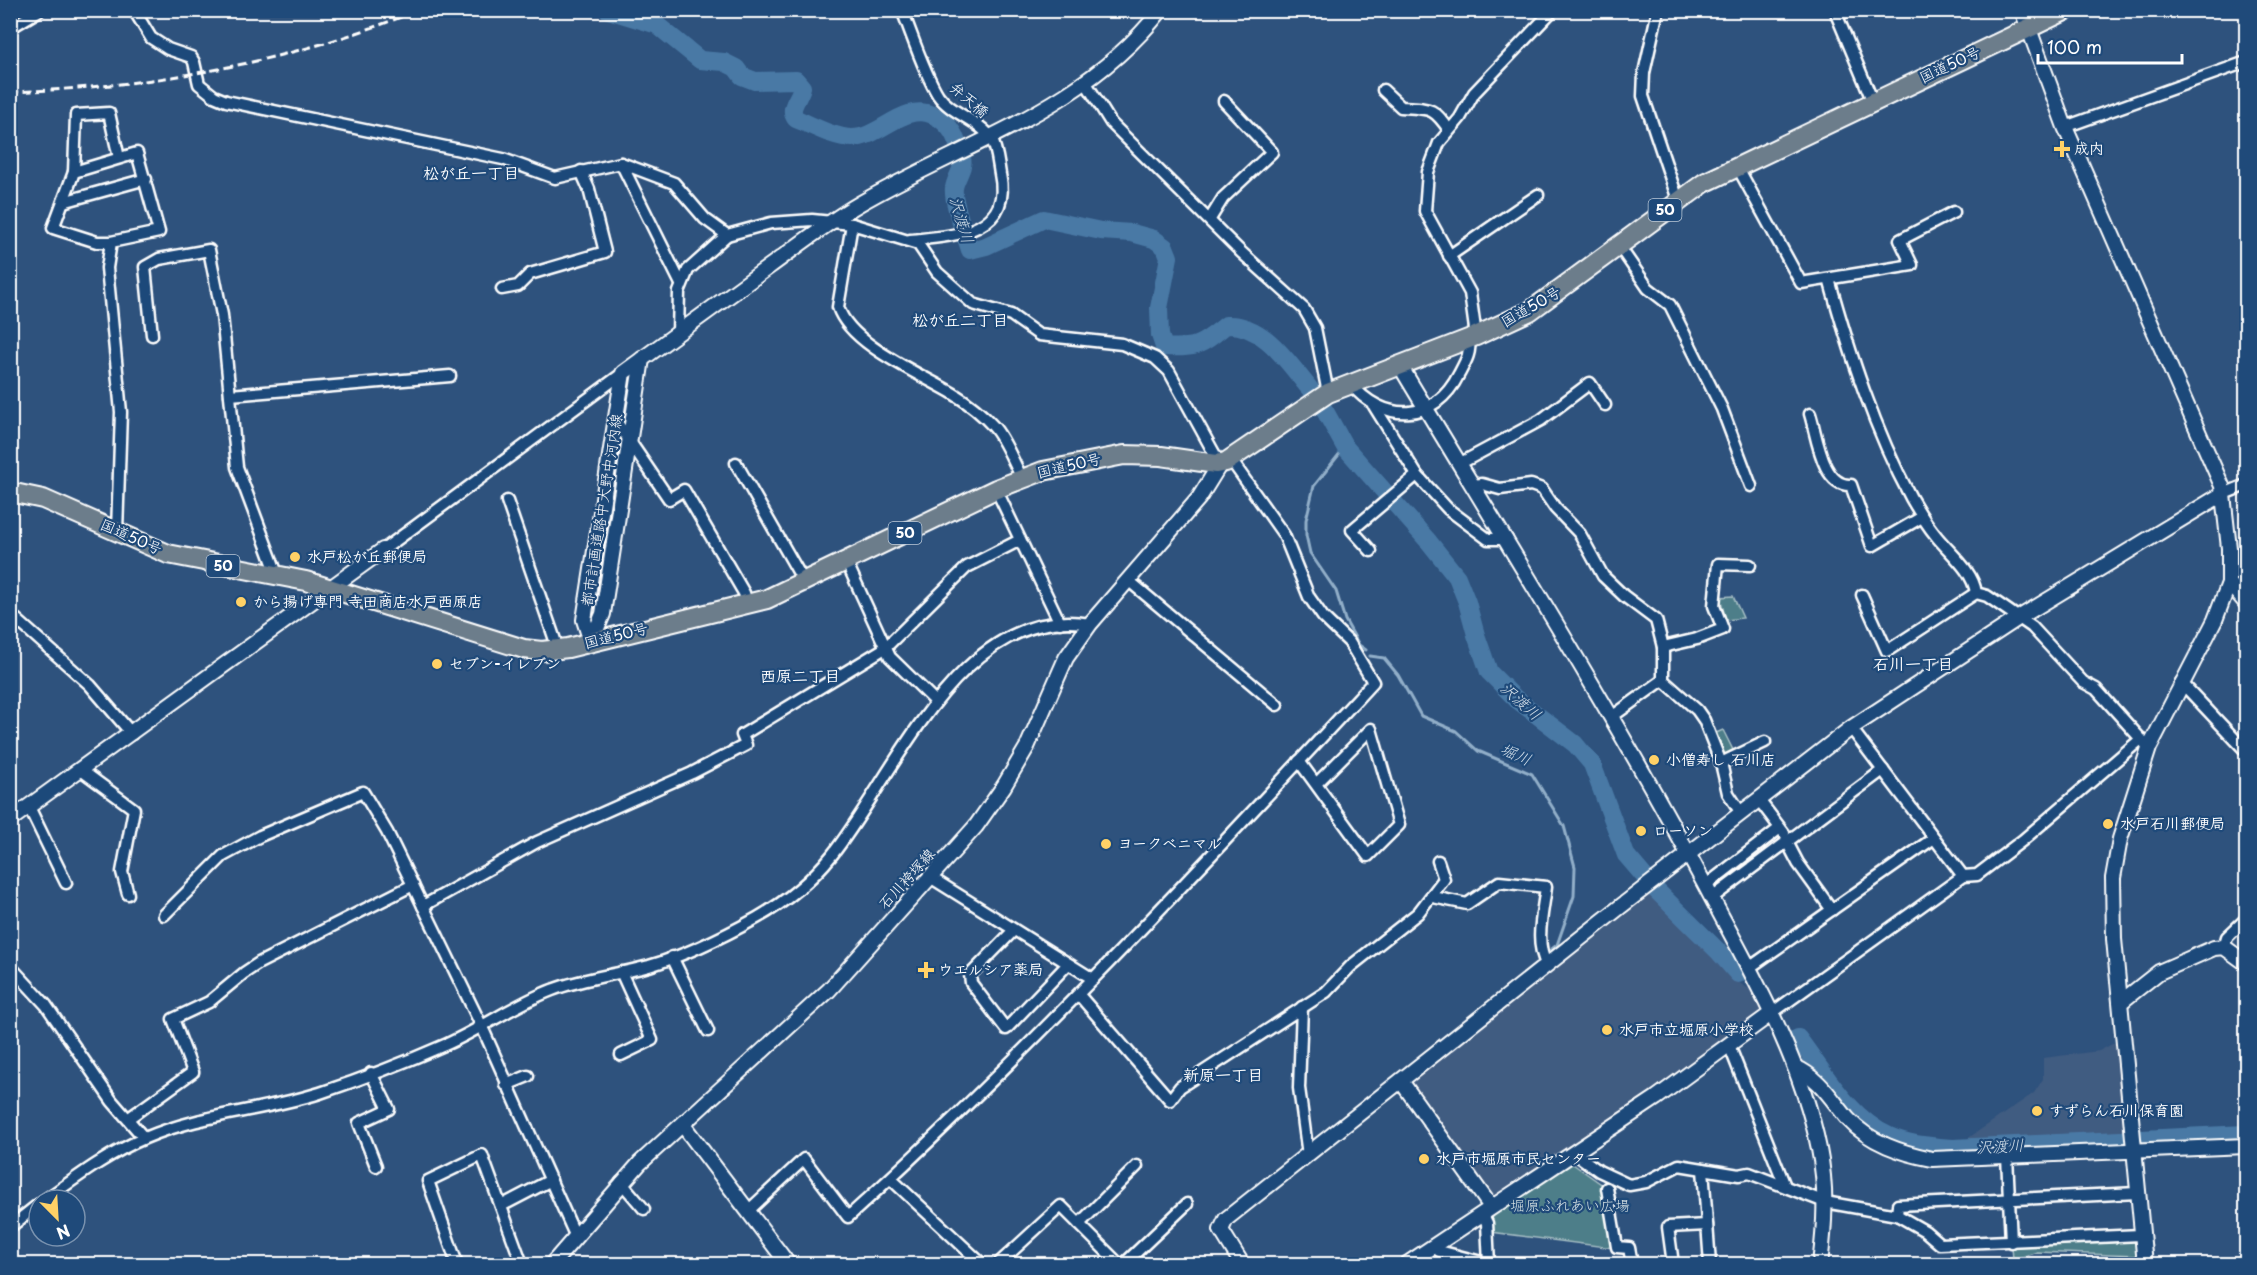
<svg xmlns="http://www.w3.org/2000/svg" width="2257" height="1275" viewBox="0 0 2257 1275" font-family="'Playpen Sans','Klee One',sans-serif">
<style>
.built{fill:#405b81}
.green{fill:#4e7e89;stroke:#a6bec4;stroke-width:1.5}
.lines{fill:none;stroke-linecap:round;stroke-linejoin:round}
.stream{stroke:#92afc9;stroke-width:3}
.river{stroke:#4979a5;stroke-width:18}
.street-casing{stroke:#fff;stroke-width:15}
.secondary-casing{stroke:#fff;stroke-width:18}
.highway-casing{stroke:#fff;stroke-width:22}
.street{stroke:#1f4a7a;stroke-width:10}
.secondary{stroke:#1f4a7a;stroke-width:14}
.highway{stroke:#6c7d8b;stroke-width:18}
.rail{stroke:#fff;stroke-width:3;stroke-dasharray:9 4.5;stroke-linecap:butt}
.poi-dot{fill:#ffd166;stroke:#1f4a7a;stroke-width:2}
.labels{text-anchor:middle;stroke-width:4.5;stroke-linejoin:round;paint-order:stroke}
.shield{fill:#1f4a7a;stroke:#bcc9d7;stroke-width:1.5}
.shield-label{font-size:14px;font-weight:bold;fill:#fff}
.street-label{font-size:15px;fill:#fff;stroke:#1f4a7a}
.poi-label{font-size:15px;font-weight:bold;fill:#fff;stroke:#1f4a7a;text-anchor:start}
.park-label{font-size:15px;fill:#d3dfe2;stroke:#1f4a7a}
.neighbourhood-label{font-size:16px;font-weight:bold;fill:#fff;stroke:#1f4a7a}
.water-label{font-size:16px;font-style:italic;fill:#d2dee8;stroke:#1f4a7a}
</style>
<rect width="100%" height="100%" fill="#2e527d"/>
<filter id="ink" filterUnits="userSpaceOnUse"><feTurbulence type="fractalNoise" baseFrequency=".0167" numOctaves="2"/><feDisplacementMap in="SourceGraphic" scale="12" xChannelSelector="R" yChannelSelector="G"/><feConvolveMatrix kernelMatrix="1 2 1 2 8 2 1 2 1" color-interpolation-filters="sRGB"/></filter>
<g filter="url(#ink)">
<g class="built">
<polygon points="1649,894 1658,902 1662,900 1733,979 1749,989 1762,1012 1650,1094 1493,1198 1411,1085 1412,1081"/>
<polygon points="2118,1041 2126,1133 1964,1141 2034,1093 2043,1079 2043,1058 2099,1051"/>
</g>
<g class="green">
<polygon points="1733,596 1743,618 1726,620 1720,597"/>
<polygon points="1723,730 1735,754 1725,759 1714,734"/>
<polygon points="1570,1162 1604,1186 1613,1248 1491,1232 1491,1220 1494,1215"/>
<polygon points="2136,1240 2138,1256 2037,1252 2013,1260 2012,1246"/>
</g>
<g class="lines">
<g class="stream">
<polyline points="1345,447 1314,486 1306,520 1306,535 1310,553 1336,591 1345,620 1359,645 1366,650"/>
<polyline points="1370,656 1384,658 1398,675 1421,716 1456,731 1478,751 1532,774 1564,826 1575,867 1574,896 1557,945 1545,954"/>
</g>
<g class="river">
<path d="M 608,10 L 657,25 L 700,60 L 724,62 L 736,68 L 742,76 L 755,81 L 796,80 L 802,87 C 800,98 787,108 796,119 C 812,125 834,138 852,138 C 880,138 904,102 933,115 C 952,124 957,139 962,158 C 965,167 955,179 954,188 C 952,202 966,236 970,250 L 986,246 L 1044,219 L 1101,231 L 1132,233 L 1154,239 L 1165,247 L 1169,257 L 1159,308 L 1160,335 L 1164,347 C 1198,349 1201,345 1226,325 C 1264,323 1288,363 1310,389"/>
<polyline points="1325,411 1345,447 1429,542 1457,577 1467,602 1476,635 1489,672 1516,699 1575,744 1592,764 1626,855 1655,889 1719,952 1738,974"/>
<path d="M 1798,1038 C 1824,1072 1849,1118 1889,1136 C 1909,1145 1931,1146 1953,1148 L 2246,1134"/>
</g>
<defs>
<g id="street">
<polyline points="134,10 151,38 168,49 191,57 194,62 199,84 214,96 226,101 503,159 555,178 621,163 674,183 705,219 727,235"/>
<path d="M 902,10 C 912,35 924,73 938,95 C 951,114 979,120 991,138 C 997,148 998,163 1000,174 C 1013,234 952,236 910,240"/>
<polyline points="1658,10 1644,73 1643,96 1678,200"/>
<polyline points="1848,10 1837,16 1873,102"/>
<polyline points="10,28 40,10"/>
<polyline points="1086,83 1111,123 1241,252 1304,309 1315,328 1328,393"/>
<path d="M 1383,90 L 1401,107 C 1429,109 1433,106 1449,130"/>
<polyline points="2065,127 2246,62"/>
<polyline points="621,163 681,284"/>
<polyline points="1737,166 1801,283 1912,265 1900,240 1954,212"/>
<polyline points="74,172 76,115 109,113 119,158"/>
<polyline points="63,202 146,179"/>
<polyline points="1210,219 1223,198 1272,152 1224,101"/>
<path d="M 852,224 L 838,307 C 850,345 921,374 954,394 C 967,402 982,414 993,426 C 1005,439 1013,462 1022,478"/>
<polyline points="111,242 97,242 53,228 74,172 137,153 159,232 111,242 107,268 121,412 117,532"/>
<polyline points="1619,246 1648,288 1670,305 1722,409 1751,486"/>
<polyline points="1449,256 1538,195"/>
<path d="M 1829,279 C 1850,354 1874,429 1911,498 C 1919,512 1927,525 1937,537 C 1950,553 1973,571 1976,593 L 1987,596 L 2032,627 L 2083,682 L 2096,689 L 2149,748"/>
<polyline points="502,289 518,286 530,274 605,252 589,189 581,171"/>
<polyline points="678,333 679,292 688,270 727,235 771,223 812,220 852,224 918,244 937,272 973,304 1011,315 1039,335 1122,344 1155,358 1169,371 1220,464"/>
<polyline points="152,335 145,267 159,259 209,250 222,315 237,467 277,574"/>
<polyline points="1476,336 1470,293 1425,211 1428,172 1439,143 1460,118 1474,93 1553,10"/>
<path d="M 1350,383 C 1383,424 1435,423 1459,374 C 1466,361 1471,353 1469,339"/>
<polyline points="230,395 450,376"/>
<polyline points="1374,406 1417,475 1448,509 1488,539 1507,539"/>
<path d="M 1810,414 C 1817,436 1822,487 1851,485 L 1872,546 L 1922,517"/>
<polyline points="616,421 669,499 684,490 744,593 748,605"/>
<polyline points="736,463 804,582"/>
<polyline points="1459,464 1541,420 1590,383 1605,405"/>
<polyline points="1473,485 1482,484 1500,489 1531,485 1542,489 1555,508 1580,534 1603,576 1624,596 1656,620 1663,647 1663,680 1613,716"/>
<polyline points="996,489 1060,623"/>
<polyline points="2221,495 2246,485"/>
<polyline points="507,501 555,640 555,650"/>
<polyline points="383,550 623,373"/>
<polyline points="1371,551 1352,530 1417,475"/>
<polyline points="846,561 890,657 936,702"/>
<polyline points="1128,580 1277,705"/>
<polyline points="1862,595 1887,651 1976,593"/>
<polyline points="10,624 16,619 90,685 132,734"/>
<polyline points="1663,647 1697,639 1723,629 1714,606 1718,564 1750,565"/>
<polyline points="1663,680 1697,710 1704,720 1721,763 1728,793 1741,813"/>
<polyline points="2181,682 2246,751"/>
<polyline points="1851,728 1963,876"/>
<polyline points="1299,761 1368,856 1399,825 1371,729 1316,784"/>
<polyline points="1721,763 1765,742"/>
<polyline points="81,770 134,809 122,872 128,894"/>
<polyline points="1759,800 1784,833"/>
<polyline points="29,807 66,883"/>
<polyline points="1786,840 1798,863 1832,910"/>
<polyline points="930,877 1093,979"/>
<polyline points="1705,886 1780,828"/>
<path d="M 1433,897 L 1467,904 L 1499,882 L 1546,887 C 1543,912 1534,943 1547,965"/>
<polyline points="1712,898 1883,770"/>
<polyline points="423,906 537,842 692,773 746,745 742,735 885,648 967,567 1020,540"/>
<polyline points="164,915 223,856 260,836 363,792 387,832 482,1027 575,1235"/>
<polyline points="1014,930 970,975 971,983 1006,1029 1068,964"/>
<polyline points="2224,947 2227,937 2246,919"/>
<polyline points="672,957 708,1031"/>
<polyline points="10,966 46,1005 112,1101 144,1138"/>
<polyline points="1749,968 1934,838"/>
<polyline points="621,972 652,1040 621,1055"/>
<polyline points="1079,995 1170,1100 1180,1087 1326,992 1351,966 1418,913 1444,879 1438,861"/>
<polyline points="1302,1007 1299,1088 1308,1155"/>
<polyline points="1772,1013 1963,876 1977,875 2023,840 2141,739"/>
<polyline points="1729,1045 1785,1186"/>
<polyline points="371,1073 389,1109 359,1123 376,1166"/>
<polyline points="506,1085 528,1076"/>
<polyline points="129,1118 193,1072 173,1019 209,1002 244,973 259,963 413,885"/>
<polyline points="1573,1152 1599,1171 1629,1185 1646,1182 1679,1165 1739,1175 1749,1173 1825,1202 1897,1215 1925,1231 1940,1244 2141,1235"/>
<polyline points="2007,1156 2011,1242"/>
<polyline points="1703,1169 1710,1264"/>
<polyline points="891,1179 982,1264"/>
<polyline points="621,1182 644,1209"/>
<polyline points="1607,1188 1617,1247 1629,1248 1632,1264"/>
<path d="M 45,1200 C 77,1177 109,1153 145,1138 C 201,1114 263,1111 320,1093 C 362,1079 406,1062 447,1044 C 483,1028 515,1004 552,990 C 584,978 616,975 649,966 C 686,955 723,937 757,918 C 785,902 812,880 832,855 C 897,773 962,602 1090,624"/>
<polyline points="501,1206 551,1180"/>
<path d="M 748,1211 L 804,1159 L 848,1217 C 1033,1049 1203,865 1373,682 L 1349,642 L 1323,617 L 1309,597 L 1284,535 L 1231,460"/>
<polyline points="1482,1213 1487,1223 1489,1264"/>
<polyline points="1897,1215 1898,1205 2137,1193"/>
<polyline points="1079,1224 1137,1166"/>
<polyline points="10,1227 39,1204"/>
<polyline points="1434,1246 1439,1251 1489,1264"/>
<polyline points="457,1264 428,1181 482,1155 522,1264"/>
<polyline points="998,1264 1061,1206 1119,1264"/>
<polyline points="1124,1264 1187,1204"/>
<polyline points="1673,1264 1668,1227 1707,1225"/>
</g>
<g id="secondary">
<polyline points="2022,10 2065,127 2222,486 2229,548 2229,583 2215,620 2149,748 2120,839 2113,878 2114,939 2145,1264"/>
<path d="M 1399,364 C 1503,537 1610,707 1705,885 C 1749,969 1800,1054 1819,1149 C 1827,1188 1825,1225 1820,1264"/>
<polyline points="2229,583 2246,603"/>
<path d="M 591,642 L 584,620 L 623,373 C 672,337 721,302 770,266 C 799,245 828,222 859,204 C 965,142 1082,111 1161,10"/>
<polyline points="591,642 603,614 642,359"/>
<polyline points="10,820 383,550"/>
<polyline points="2121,1002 2159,972 2214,948 2224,947 2246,963"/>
<path d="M 1795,1067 C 1820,1078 1831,1099 1848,1119 C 1870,1143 1902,1153 1932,1159 L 2246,1146"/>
<polyline points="1401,1081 1491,1207"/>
<polyline points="683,1125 788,1264"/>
<polyline points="552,1264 640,1163 829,990 976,826 1004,786 1027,747 1066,658 1090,624 1199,498 1220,464"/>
<polyline points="1242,1264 1221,1230 1226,1219 1620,907 1851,728 2020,617 2221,495"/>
<polyline points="1407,1264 1656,1098 1772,1013"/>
</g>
<polyline id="highway" points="10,492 43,499 168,554 306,581 524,649 542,651 568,648 767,599 996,489 1043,471 1124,455 1161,456 1216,464 1226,462 1328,393 1476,336 1530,311 1704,183 2067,10"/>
</defs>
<use href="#street" class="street-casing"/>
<use href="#secondary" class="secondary-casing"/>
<use href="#highway" class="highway-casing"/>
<use href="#street" class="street"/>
<use href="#secondary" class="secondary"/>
<use href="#highway" class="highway"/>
<path class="rail" d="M 10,92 C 151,87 288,63 419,10"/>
</g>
</g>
<g class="poi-dot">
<path d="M2059 140h6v6h6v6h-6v6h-6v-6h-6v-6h6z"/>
<circle cx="295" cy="557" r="6"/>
<circle cx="241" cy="602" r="6"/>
<circle cx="437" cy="664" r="6"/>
<circle cx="1654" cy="760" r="6"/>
<circle cx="2108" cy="824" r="6"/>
<circle cx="1641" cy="831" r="6"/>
<circle cx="1106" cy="844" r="6"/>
<path d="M923 961h6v6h6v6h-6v6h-6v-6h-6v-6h6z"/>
<circle cx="1607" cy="1030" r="6"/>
<circle cx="2037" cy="1111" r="6"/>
<circle cx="1424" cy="1159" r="6"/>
</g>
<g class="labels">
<g class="shield">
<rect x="1648.5" y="199" width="33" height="22" rx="4.5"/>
<rect x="888.5" y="522" width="33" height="22" rx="4.5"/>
<rect x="206.5" y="555" width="33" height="22" rx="4.5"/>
</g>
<g class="shield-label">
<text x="1665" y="215">50</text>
<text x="905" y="538">50</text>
<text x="223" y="571">50</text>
</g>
<g class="street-label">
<text transform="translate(1950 65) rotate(-25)" y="5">国道50号</text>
<text transform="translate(969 100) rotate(41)" y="5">弁天橋</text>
<text transform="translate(1531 307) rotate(-30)" y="5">国道50号</text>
<text transform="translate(1069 466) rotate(-13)" y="5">国道50号</text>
<text transform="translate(602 510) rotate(-81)" y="5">都市計画道路中大野中河内線</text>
<text transform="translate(131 537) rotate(24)" y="5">国道50号</text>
<text transform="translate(616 636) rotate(-14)" y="5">国道50号</text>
<text transform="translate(907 879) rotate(-48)" y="5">石川袴塚線</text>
</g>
<g class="poi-label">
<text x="2074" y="154">成内</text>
<text x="307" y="562">水戸松が丘郵便局</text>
<text x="253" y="607">から揚げ専門 寺田商店水戸西原店</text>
<text x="449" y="669">セブン-イレブン</text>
<text x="1666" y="765">小僧寿し 石川店</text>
<text x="2120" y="829">水戸石川郵便局</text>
<text x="1653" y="836">ローソン</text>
<text x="1118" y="849">ヨークベニマル</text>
<text x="938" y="975">ウエルシア薬局</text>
<text x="1619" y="1035">水戸市立堀原小学校</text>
<text x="2049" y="1116">すずらん石川保育園</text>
<text x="1436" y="1164">水戸市堀原市民センター</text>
</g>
<g class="park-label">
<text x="1570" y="1211">堀原ふれあい広場</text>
</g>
<g class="neighbourhood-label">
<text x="471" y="179">松が丘一丁目</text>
<text x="960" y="326">松が丘二丁目</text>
<text x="1913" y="670">石川一丁目</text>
<text x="800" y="682">西原二丁目</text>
<text x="1223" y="1081">新原一丁目</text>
</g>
<g class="water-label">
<text transform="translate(962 220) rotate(74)" y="6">沢渡川</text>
<text transform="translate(1521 701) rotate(41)" y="6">沢渡川</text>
<text transform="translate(1516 754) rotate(24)" y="6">堀川</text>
<text transform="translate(2000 1146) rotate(-3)" y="6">沢渡川</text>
</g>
</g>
<rect width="2257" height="1275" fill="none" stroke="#1f4a7a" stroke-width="36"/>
<rect x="18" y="18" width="2221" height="1239" fill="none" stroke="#fff" stroke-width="2" filter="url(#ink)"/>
<g transform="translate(57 1218) rotate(156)"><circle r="28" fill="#1f4a7a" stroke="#7992af" stroke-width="1.5"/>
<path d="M0-4.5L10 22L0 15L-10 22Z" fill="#ffd166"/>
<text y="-9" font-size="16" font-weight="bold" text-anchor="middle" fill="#ffffff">N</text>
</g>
<path d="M2038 54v9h144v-9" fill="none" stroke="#ffffff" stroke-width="3"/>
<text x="2047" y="54" font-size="18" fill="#ffffff" stroke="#1f4a7a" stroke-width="4.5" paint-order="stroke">100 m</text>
</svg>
